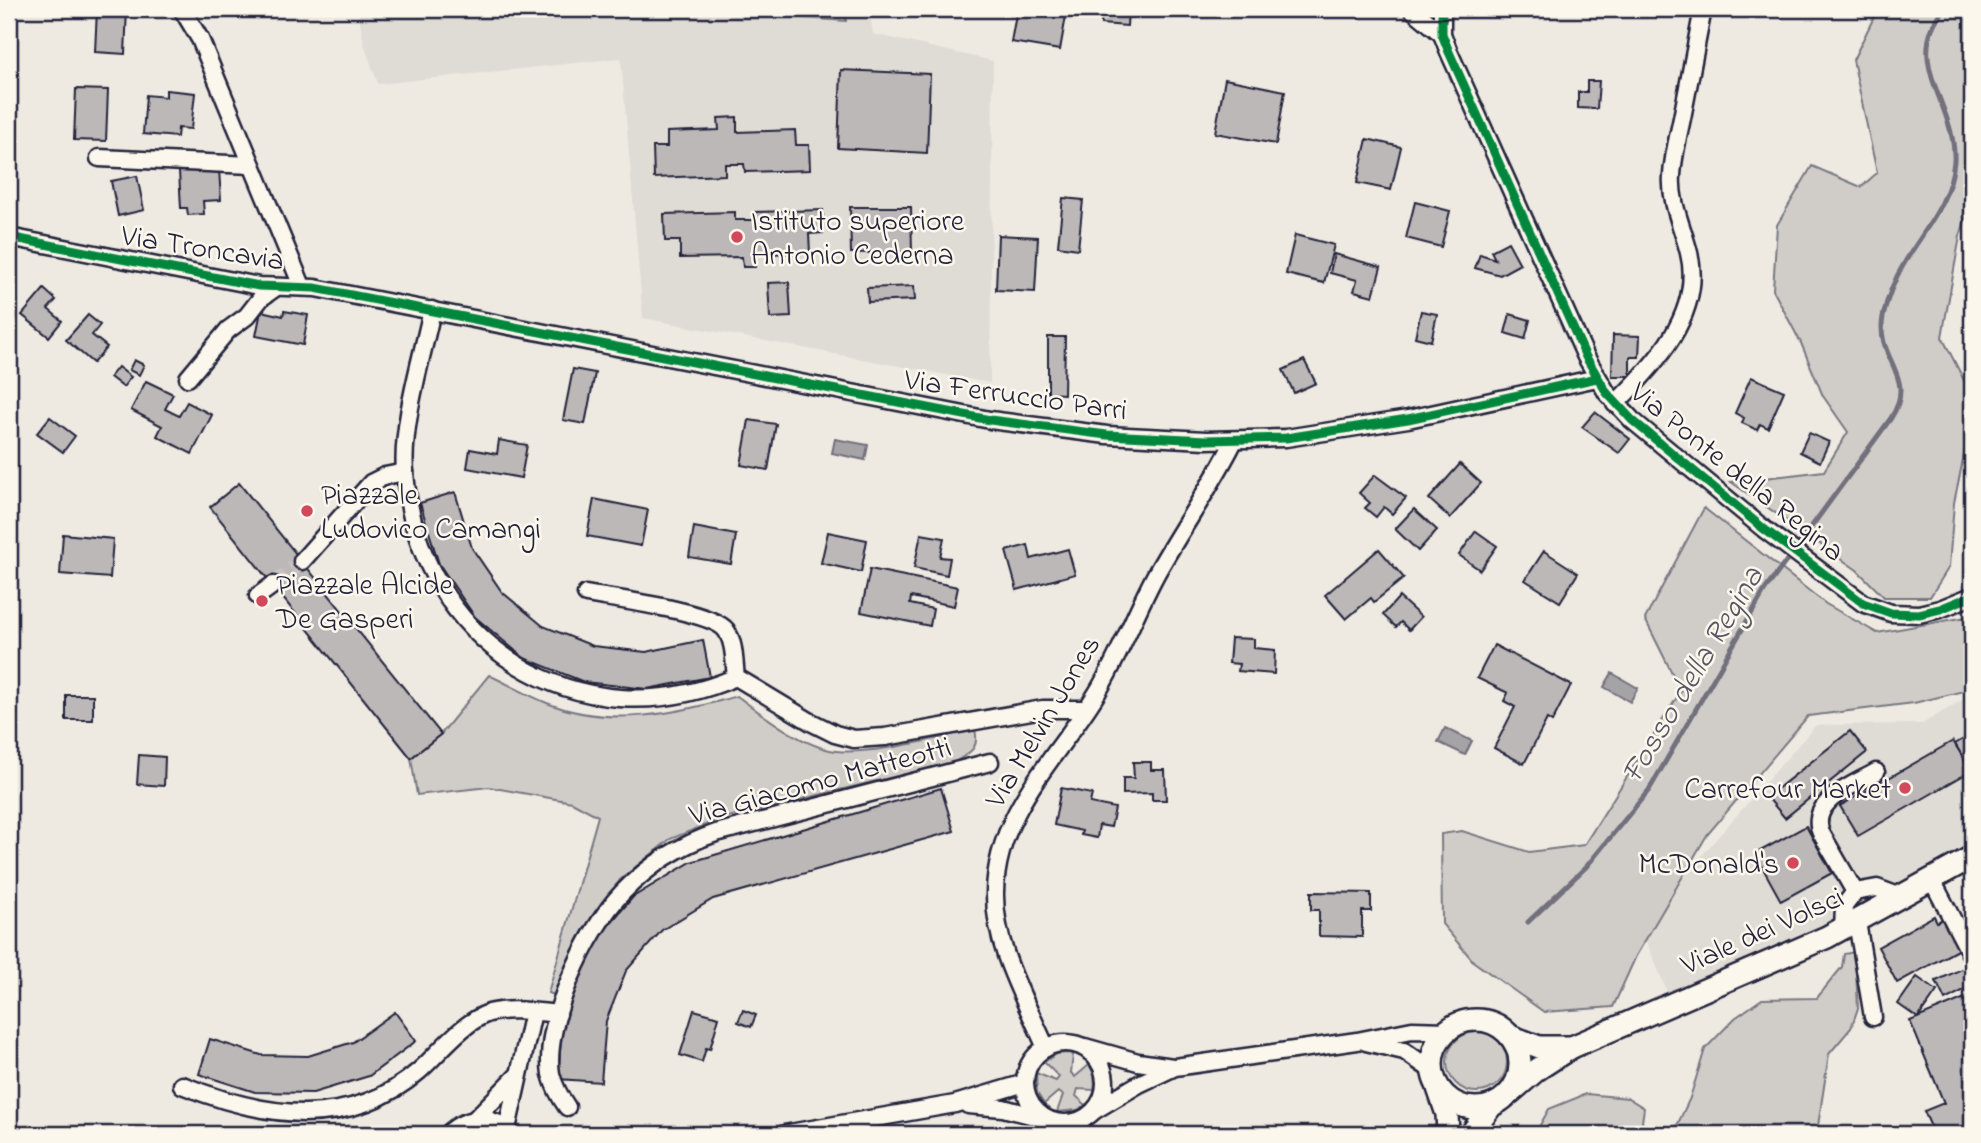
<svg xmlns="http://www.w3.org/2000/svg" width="1981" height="1143" viewBox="0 0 1981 1143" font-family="'Indie Flower',sans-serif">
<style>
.built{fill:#dfdbd5}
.green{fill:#d0cdc9;stroke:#797882;stroke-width:2}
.water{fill:#a6a3a7;stroke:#716f7c;stroke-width:2}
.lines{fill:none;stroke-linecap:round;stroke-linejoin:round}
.stream{stroke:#716f7c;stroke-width:5}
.building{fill:#bcb8b8;stroke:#22223b;stroke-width:2}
.minor-tunnel{stroke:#c5c2c1;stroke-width:16;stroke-dasharray:16 8;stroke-linecap:butt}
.minor-casing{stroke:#22223b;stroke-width:21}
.major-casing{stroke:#22223b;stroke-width:26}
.minor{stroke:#fbf7ec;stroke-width:16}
.major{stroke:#fbf7ec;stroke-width:21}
.cycleway-casing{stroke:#fbf7ec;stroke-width:13}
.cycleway{stroke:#00873e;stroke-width:9}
.poi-dot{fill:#d1495b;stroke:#fbf7ec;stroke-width:2.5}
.labels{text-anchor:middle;stroke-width:5;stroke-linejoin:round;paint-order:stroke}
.poi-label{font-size:30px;fill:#22223b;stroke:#fbf7ec;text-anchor:start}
.street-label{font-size:30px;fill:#22223b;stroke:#fbf7ec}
.water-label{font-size:32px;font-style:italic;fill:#575666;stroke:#fbf7ec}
</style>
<rect width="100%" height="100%" fill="#eeeae2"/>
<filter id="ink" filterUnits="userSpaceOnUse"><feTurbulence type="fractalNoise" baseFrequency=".0143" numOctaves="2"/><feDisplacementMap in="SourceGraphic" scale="14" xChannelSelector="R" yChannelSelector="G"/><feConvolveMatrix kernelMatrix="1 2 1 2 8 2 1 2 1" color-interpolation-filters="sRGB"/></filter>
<g filter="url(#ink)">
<g class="built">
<polygon points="358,9 869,9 873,34 993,61 990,383 643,318 621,58 378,84 364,44"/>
<polygon points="1972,694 1972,848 1828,928 1669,996 1640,926 1816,725 1922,724"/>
</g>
<g class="green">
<polygon points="790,9 846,9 846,21 789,17"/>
<polygon points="1878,9 1972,9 1972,200 1960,236 1942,337 1972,396 1972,416 1954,503 1949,567 1930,597 1884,597 1857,570 1731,482 1824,471 1848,432 1823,396 1801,343 1773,290 1777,225 1812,166 1861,187 1877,173 1853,60"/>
<polygon points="1704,508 1826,604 1877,633 1972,616 1972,689 1914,703 1808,716 1707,835 1636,956 1613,1007 1544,1012 1474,962 1442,924 1441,834 1462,831 1529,852 1584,845 1681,691 1645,619"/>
<path d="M 489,675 C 508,684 527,695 547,703 C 608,728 677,714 737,696 C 763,715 803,747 836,751 C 875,755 935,738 975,730 C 980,749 969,753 955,762 L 720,819 L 670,839 L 620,880 L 592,918 L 568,962 L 559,996 L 548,993 L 598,816 L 572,802 L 489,787 L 417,795 L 411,758 L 441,734 Z"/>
<polygon points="1855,952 1858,1008 1851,1028 1829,1054 1817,1132 1819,1134 1666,1134 1674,1132 1690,1098 1705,1049 1735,1018 1762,999 1817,998 1842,967 1844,954"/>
<circle cx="1477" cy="1062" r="30"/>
<path d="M 1067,1053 L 1073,1054 L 1071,1073 L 1075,1077 L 1089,1065 C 1094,1072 1096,1082 1094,1090 L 1078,1089 L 1076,1096 L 1086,1105 L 1077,1110 L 1057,1112 L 1063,1095 L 1058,1092 L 1044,1104 L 1037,1093 L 1036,1073 L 1056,1081 L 1059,1077 L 1044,1062 L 1057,1054 Z"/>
<polygon points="1586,1094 1628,1098 1644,1108 1642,1122 1651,1134 1535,1134 1549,1109"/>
</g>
<g class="water">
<polygon points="835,439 868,445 865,460 832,453"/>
<polygon points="1612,673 1638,688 1630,702 1604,687"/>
<polygon points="1445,728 1472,741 1465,755 1438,742"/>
</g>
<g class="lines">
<path class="stream" d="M 1528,922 L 1586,867 L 1649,790 L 1765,590 L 1891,418 C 1918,375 1875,360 1883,317 C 1887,298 1895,278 1905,262 C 1924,230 1951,201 1954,161 C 1957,105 1901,61 1944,9"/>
</g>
<g class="building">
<polygon points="97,9 127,9 125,54 95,52"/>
<polygon points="1017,9 1066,16 1060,50 1011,42"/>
<polygon points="1102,9 1128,10 1127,26 1101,24"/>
<rect x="1471" y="9" width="54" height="7"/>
<polygon points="841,70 930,74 927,153 838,148"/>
<polygon points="1225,79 1285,91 1276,144 1215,133"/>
<polygon points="1587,81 1599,81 1597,109 1578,108 1578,92 1587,92"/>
<polygon points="76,89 108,90 106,141 74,140"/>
<polygon points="166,90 195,93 191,129 178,128 177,137 143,134 146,95 166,97"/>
<polygon points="737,117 737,132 795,130 796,145 809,145 810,170 745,172 744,164 725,164 725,175 654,178 653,147 667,147 667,132 719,130 718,118"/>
<polygon points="1367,139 1401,147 1391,190 1357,183"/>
<polygon points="219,169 221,200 203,201 204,214 188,215 187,208 181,208 179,171"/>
<polygon points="137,176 144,210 118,216 111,181"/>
<polygon points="1063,198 1083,200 1078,249 1058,246"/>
<polygon points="1415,202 1450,211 1441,247 1406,238"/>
<polygon points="850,207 911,207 912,252 851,253"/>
<polygon points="823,210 823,233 809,234 810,253 755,254 755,267 743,267 742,257 680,258 680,241 665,241 664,214 735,212 735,220 755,220 755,212"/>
<polygon points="998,235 1038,237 1035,292 996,290"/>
<polygon points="1295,235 1334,245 1324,283 1286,274"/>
<polygon points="1508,242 1520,264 1500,275 1475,268 1480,254 1495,259 1491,251"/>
<polygon points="1334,254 1381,267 1373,296 1354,291 1357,280 1330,273"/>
<polygon points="789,282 791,317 770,318 768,283"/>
<polygon points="914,286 915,300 868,302 867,288"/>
<polygon points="44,289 56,300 48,309 62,321 49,337 22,315"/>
<polygon points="261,311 283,316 284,311 308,315 303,345 256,336"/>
<polygon points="1421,311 1437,314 1431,341 1415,337"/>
<polygon points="1510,314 1530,320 1525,339 1505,333"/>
<polygon points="88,315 100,325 92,335 107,347 93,363 66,340"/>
<polygon points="1613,335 1640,336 1639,357 1630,357 1630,376 1612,376"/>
<polygon points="1048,337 1065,337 1064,394 1048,393"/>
<polygon points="134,360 144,365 139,375 129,370"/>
<polygon points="1304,360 1316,383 1294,393 1283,370"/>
<polygon points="118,367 131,377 123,387 110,377"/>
<polygon points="573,369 595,373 585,424 563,420"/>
<polygon points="1751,377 1784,391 1768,428 1760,424 1757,430 1742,423 1744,418 1735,413"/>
<polygon points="146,381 173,394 165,409 179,416 187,402 212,415 192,454 157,436 162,426 131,410"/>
<polygon points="1595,412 1630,439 1619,453 1582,427"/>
<polygon points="50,417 75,436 63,452 37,433"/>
<polygon points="749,420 776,424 768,470 741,465"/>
<polygon points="1809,433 1829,442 1820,462 1800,452"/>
<polygon points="499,440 527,445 521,478 467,468 470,449 497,454"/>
<polygon points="1460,464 1481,483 1450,518 1429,499"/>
<polygon points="1375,475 1406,498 1392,514 1384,507 1376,517 1365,508 1370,503 1359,493"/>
<polygon points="239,483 441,734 411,758 210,507"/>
<polygon points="455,492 472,548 502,592 543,626 593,646 646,652 703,640 710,677 647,689 584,682 524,658 475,617 439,564 420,503"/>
<polygon points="594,499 648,510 641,546 587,536"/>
<polygon points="1414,509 1437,530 1418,551 1395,529"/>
<polygon points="694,527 736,535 731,564 689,557"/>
<polygon points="1476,531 1497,546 1480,570 1459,555"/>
<polygon points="828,532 867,540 861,572 821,563"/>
<polygon points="63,534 113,539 110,578 60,574"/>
<polygon points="921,534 944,538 940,557 950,558 947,575 914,568"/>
<polygon points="1028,545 1031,559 1068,549 1075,574 1017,590 1006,551"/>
<polygon points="1379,549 1404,578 1374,602 1371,598 1346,619 1325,595"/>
<polygon points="1544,551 1578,573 1560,602 1525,580"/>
<polygon points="870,569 958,587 954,606 911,597 910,604 933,609 930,626 861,612"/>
<polygon points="1399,597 1421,617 1409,630 1401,622 1396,627 1383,615"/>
<polygon points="1231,638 1254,639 1254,648 1275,650 1274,674 1238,671 1239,664 1229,663"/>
<polygon points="1494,645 1571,685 1552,722 1547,719 1524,764 1494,748 1515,707 1504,701 1508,693 1477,678"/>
<rect x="66" y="695" width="27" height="25"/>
<polygon points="1850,731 1867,752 1785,818 1767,797"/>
<polygon points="1972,734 1972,770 1971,771 1955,744"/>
<polygon points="1953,741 1971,771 1858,836 1840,806"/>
<polygon points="139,755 165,757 164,786 137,784"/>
<polygon points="1133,762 1151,762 1151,770 1165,770 1166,800 1152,800 1152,793 1123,794 1123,778 1134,778"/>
<polygon points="941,788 954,831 713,899 662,930 626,971 606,1021 601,1082 558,1079 563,1011 589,948 633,897 691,862"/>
<polygon points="1061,788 1092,794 1090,803 1115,808 1111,827 1099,825 1097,838 1081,835 1082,831 1054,825"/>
<polygon points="1806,826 1832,873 1781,901 1755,854"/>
<polygon points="1311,892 1371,893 1371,911 1362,911 1362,937 1319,936 1319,910 1311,910"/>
<polygon points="1934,916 1937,922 1944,918 1961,948 1897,983 1878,947"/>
<polygon points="1972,964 1972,986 1945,1000 1936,981"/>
<polygon points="1917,977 1937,991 1918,1018 1898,1004"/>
<polygon points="1972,995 1972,1134 1934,1134 1924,1111 1944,1103 1910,1021"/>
<polygon points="694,1010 719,1017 710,1049 706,1048 702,1062 680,1055"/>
<polygon points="743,1010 756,1015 751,1027 738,1022"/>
<polygon points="395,1012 416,1041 369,1076 313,1093 255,1092 199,1074 210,1039 261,1055 308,1056 353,1042"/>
</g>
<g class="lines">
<polyline class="minor-tunnel" points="273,585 302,561"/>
<defs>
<g id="minor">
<polyline points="182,9 200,39 302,286"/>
<polyline points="1412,9 1442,34"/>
<polyline points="1442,9 1442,34 1449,52 1586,357 1607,393 1632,420 1764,529 1863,603 1891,613 1919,614 1940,609 1972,596"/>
<polyline points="99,158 251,165"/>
<polyline points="9,237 259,286 315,288 990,420 1107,435 1206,440 1286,438 1408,419 1597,378"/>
<path d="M 432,310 C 422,358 401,425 405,472 C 417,642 579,746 736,677"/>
<polyline points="188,378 228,330 247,316 261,298 275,288"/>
<path d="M 1615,404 C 1654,366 1704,313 1689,253 C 1683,228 1670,203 1672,176 C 1673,155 1679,134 1683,113 C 1690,78 1696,44 1703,9"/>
<polyline points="302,561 371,483 385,476 405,472"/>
<path d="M 586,594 C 613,599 711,611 726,630 C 735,643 734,663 736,677 L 811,722 L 835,734 L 854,739 L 885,737 L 1043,709 L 1086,709"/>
<polyline points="258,596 273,585"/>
<polyline points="1932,880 1972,957"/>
<path d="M 1855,892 L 1821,833 C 1808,801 1854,785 1876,772"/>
<polyline points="1857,922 1873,1017"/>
<polyline points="1843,929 1844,906 1855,892 1877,888 1901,897"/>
<polyline points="1366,1042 1404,1051 1433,1071"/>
<circle cx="1065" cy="1083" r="40"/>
<polyline points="1085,1047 1138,1062 1173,1067"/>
<path d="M 1046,1048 C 1025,999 994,947 995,893 C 996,812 1058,757 1097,693 C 1120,655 1135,613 1156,574 C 1181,529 1211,487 1234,441"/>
<path d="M 182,1085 C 261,1117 349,1132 419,1071 C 439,1053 464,1021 489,1013 C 511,1007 536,1012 558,1014"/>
<polyline points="968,1105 1003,1108 1042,1118"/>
<path d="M 567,1107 C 560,1097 554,1086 551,1074 C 543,1023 587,929 622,893 C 648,866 680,845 716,833 L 990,762"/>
<polyline points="1095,1110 1139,1084 1175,1067 1357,1041 1412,1030 1448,1031"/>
<polyline points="474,1120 518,1075"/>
<polyline points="507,1129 533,1012"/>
<path d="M 448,1134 C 466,1116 494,1114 512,1134"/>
<polyline points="784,1134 955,1104 1025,1083"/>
</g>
<g id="major">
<circle cx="1476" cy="1064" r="44"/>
<polyline points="1510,1036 1539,1047 1572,1047"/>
<polyline points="1438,1088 1447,1114 1448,1134"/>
<polyline points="1510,1093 1538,1069 1572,1047 1827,937 1972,857"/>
<polyline points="1471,1134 1492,1105"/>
</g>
</defs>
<use href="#minor" class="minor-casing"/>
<use href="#major" class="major-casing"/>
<use href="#minor" class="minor"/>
<use href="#major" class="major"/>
<defs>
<g id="cycleway">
<polyline points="1442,9 1442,34 1449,52 1586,357 1607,393 1632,420 1764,529 1863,603 1891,613 1919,614 1940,609 1972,596"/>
<polyline points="9,237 259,286 315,288 990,420 1107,435 1206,440 1286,438 1408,419 1597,378"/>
</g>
</defs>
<use href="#cycleway" class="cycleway-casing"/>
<use href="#cycleway" class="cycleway"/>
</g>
</g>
<g class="poi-dot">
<circle cx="737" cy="237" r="7"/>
<circle cx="307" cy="511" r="7"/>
<circle cx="262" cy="601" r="7"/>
<circle cx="1905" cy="788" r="7"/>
<circle cx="1793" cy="863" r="7"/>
</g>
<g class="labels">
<g class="poi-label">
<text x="751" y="230">Istituto superiore<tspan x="751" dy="34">Antonio Cederna</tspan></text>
<text x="321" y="504">Piazzale<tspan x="321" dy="34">Ludovico Camangi</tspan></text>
<text x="276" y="594">Piazzale Alcide<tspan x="276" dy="34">De Gasperi</tspan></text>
<text x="1891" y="798" text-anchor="end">Carrefour Market</text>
<text x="1779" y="873" text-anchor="end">McDonald's</text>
</g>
<g class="street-label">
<text transform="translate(203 247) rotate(9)" y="10">Via Troncavia</text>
<text transform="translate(1016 394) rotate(8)" y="10">Via Ferruccio Parri</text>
<text transform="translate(1738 471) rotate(39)" y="10">Via Ponte della Regina</text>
<text transform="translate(1042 721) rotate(-59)" y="10">Via Melvin Jones</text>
<text transform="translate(820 780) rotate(-15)" y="10">Via Giacomo Matteotti</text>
<text transform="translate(1762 930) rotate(-24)" y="10">Viale dei Volsci</text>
</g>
<g class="water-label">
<text transform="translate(1691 674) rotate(-59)" y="11">Fosso della Regina</text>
</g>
</g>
<rect width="1981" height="1143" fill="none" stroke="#fbf7ec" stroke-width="35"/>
<rect x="18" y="18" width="1946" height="1108" fill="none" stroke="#22223b" stroke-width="2.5" filter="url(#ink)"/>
</svg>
